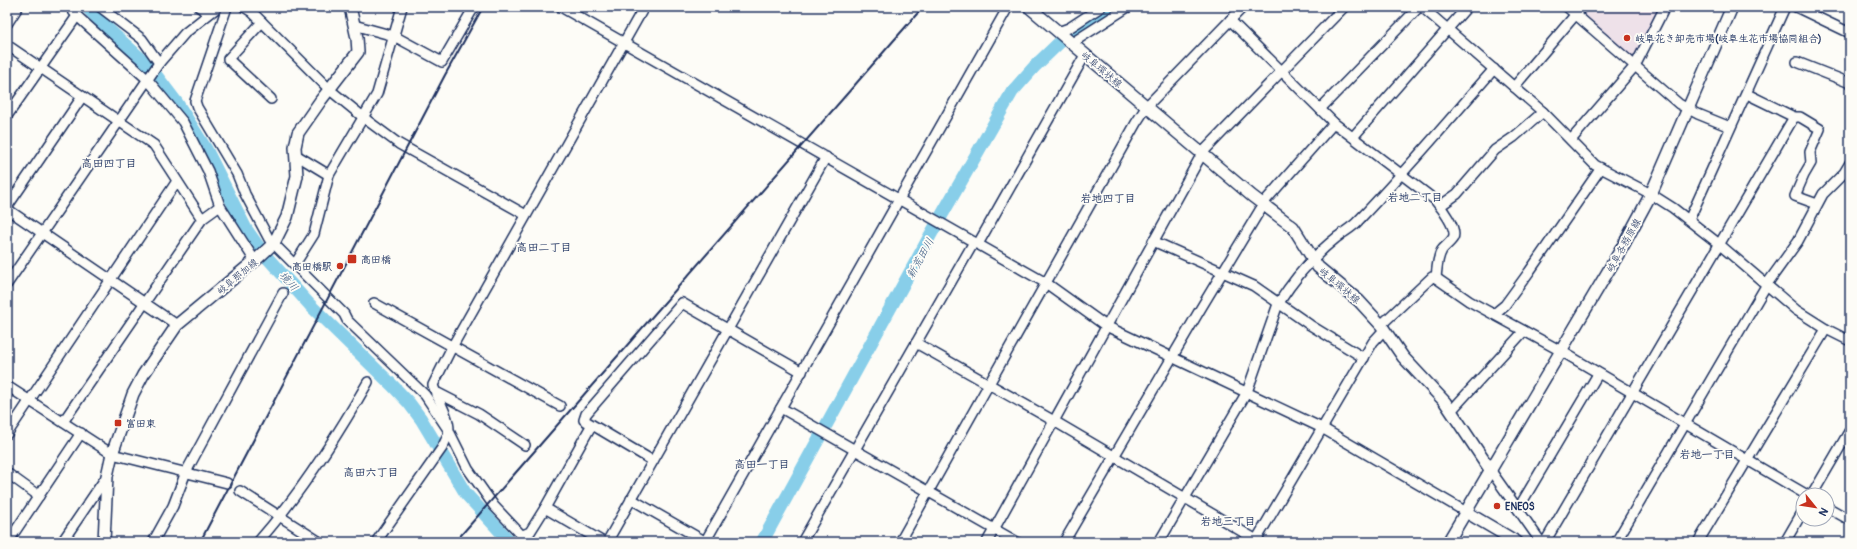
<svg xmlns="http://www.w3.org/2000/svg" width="1857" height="549" viewBox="0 0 1857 549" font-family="Pangolin,'Klee One',sans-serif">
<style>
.built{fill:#eee1e9}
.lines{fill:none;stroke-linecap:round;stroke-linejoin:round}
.river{stroke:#88cee9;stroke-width:13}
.minor-casing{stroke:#1b2f5e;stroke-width:12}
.major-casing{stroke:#1b2f5e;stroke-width:14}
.minor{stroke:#fdfcf7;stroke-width:9}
.major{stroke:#fdfcf7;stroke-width:11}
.rail{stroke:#1b2f5e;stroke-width:2}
.poi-dot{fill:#c8321e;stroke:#fdfcf7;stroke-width:1.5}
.labels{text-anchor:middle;stroke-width:3.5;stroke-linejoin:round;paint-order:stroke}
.poi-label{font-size:10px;font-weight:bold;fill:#1b2f5e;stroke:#fdfcf7;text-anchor:start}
.street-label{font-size:10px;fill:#1b2f5e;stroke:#fdfcf7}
.neighbourhood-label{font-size:11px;font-weight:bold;fill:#1b2f5e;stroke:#fdfcf7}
.water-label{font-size:11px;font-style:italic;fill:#365781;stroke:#fdfcf7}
</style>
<rect width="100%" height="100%" fill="#fdfcf7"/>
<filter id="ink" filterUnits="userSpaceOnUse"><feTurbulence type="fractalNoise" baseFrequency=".025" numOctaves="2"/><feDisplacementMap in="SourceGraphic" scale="8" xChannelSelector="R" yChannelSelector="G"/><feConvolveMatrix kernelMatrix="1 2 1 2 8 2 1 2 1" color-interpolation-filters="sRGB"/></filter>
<g filter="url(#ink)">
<polygon class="built" points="1584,7 1660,7 1634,62 1581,14"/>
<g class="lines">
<g class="river">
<polyline points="87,7 108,29 149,66 177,103 206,149 246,229 263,253 310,305 393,386 409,403 421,419 466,494 510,542"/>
<polyline points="762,542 931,234 1012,92 1035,66 1060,42 1115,7"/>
</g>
<defs>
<g id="minor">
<polyline points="70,7 77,16 147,79 183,122 208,171 220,206 255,261"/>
<polyline points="100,7 142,39 159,63"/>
<polyline points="199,7 209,13"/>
<polyline points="227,7 195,101 197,107 237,174 245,194 269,239 344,314 347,320 425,395 449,431 468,469 480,486 494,506 528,542"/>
<polyline points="244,7 252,12 330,90 368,121 399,144 526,215"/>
<polyline points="561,7 1046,283 1106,326 1322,428 1466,512"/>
<polyline points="1422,7 1543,112 1595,165 1651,194 1673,208 1719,244 1796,310 1826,329 1850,341"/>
<polyline points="1567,7 1679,104 1698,114 1730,127"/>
<polyline points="1796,7 1850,33"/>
<path d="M 1230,20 L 1334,123 L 1435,200 C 1441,207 1458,229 1453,238 C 1450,243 1445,246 1442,250 C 1437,258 1437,269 1436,278"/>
<polyline points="262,22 228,59 271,99"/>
<polyline points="7,24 18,7"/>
<polyline points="354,25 394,36 442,62 474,7"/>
<polyline points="1058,32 1069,28 1101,7"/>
<polyline points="1072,43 1128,7"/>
<polyline points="7,45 154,145 202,219"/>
<polyline points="1797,62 1850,83"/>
<polyline points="1514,87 1582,7"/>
<polyline points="1747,94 1794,117 1800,117 1820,129 1810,152 1811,163 1804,175 1795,196 1817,204"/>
<polyline points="1320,109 1419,7"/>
<polyline points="7,116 77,16"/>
<polyline points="1353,137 1467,7"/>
<polyline points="1571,140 1635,66 1665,7"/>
<polyline points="296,155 329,175"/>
<polyline points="1440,206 1457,194 1495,150 1514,137 1543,112"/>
<polyline points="7,207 82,97"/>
<polyline points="7,209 177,325"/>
<polyline points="1689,220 1785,7"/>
<polyline points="1153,241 1254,286 1310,325 1364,358"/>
<polyline points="978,244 1085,55"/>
<polyline points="295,264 314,234 329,175 377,94 402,7"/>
<polyline points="7,284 159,63 185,33 218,7"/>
<polyline points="374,303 560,406"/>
<polyline points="1494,314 1505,305 1529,272 1601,168"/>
<polyline points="1381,325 1432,277 1436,278 1469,301 1561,351 1807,495"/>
<polyline points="916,343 1054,421 1260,542"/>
<polyline points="7,386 112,454 227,483"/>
<polyline points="436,395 438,393 479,414 525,445"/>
<polyline points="781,408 1017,542"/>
<polyline points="1451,411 1524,331"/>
<polyline points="63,422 202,219 220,206"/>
<polyline points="7,434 177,181"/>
<polyline points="653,461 584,420 586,414 682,303 802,372"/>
<polyline points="1491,471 1541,542"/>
<polyline points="7,473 39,496"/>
<polyline points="240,491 320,542"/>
<polyline points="1812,495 1850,430"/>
<polyline points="631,499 706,542"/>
<polyline points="1827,507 1850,520"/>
<polyline points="545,508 603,542"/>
<polyline points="1518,509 1598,374"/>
<polyline points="523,535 530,532 545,508 591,426"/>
<polyline points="8,542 81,433"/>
<polyline points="62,542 107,476"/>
<polyline points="153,542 173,506 186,472 283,293"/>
<path d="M 258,542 C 301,493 336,438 368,382"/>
<path d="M 376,542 L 442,448 C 444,443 449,436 449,430 C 449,415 437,399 433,385 L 452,347 L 644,7"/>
<polyline points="607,542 826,157"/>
<polyline points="705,542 1008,7"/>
<polyline points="802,542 974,242"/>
<polyline points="900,542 1136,123 1147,106 1243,7"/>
<polyline points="987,542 1203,152 1344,7"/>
<polyline points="1064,542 1201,308 1266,200 1334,123"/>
<path d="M 1159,542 L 1247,392 L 1278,304 C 1294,279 1313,256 1336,238 C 1343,232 1352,228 1358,221 C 1405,172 1449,120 1494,69"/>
<polyline points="1255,542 1373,342 1384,330"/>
<polyline points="1545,542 1794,117"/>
<polyline points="1616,542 1767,284 1798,241 1823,194 1844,173 1850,163"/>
<polyline points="1698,542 1826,329"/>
<polyline points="1785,542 1803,511"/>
</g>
<g id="major">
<polyline points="1029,7 1252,196 1293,227 1318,267 1359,301 1381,325 1403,357 1445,402 1491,471"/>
<polyline points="1466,512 1517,542"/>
<polyline points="104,542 107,476 112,454 133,394 143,375 177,325 258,258 274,243 287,217 297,176 295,147 298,133 321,100 358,52 357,38 350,7"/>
<polyline points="1448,542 1623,246 1651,194 1732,7"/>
</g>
</defs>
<use href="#minor" class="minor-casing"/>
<use href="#major" class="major-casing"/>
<use href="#minor" class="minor"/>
<use href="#major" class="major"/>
<g class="rail">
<polyline points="200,542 445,75 483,7"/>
<polyline points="455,542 923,7"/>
</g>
</g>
</g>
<g class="poi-dot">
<circle cx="1627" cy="38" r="4"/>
<rect x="347" y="254" width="10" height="10" rx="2"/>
<circle cx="340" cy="266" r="4"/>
<rect x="114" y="419" width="8" height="8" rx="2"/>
<circle cx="1497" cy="506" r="4"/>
</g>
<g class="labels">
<g class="poi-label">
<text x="1635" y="42">岐阜花き卸売市場(岐阜生花市場協同組合)</text>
<text x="361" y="263">高田橋</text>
<text x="332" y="270" text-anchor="end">高田橋駅</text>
<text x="126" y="427">富田東</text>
<text x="1505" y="510">ENEOS</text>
</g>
<g class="street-label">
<text transform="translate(1102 69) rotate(40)" y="4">岐阜環状線</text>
<text transform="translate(1623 245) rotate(-61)" y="4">岐阜各務原線</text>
<text transform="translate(237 276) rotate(-40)" y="4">岐阜那加線</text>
<text transform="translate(1340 285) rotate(40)" y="4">岐阜環状線</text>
</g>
<g class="neighbourhood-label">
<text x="109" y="167">高田四丁目</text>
<text x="1415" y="201">岩地二丁目</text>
<text x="1108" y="202">岩地四丁目</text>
<text x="544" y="251">高田二丁目</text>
<text x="1707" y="458">岩地一丁目</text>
<text x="762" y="468">高田一丁目</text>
<text x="371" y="476">高田六丁目</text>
<text x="1228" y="525">岩地三丁目</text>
</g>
<g class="water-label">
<text transform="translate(920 258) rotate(-61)" y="4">新荒田川</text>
<text transform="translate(289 281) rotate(48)" y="4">境川</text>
</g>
</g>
<rect width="1857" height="549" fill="none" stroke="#fdfcf7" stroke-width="24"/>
<rect x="12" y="12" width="1833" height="525" fill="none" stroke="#1b2f5e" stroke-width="1.5" filter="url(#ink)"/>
<g transform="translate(1815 507) rotate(120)"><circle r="19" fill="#fdfcf7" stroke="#a3aaba"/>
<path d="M0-3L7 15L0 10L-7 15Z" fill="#c8321e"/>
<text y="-6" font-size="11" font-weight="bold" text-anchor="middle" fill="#1b2f5e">N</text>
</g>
</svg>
